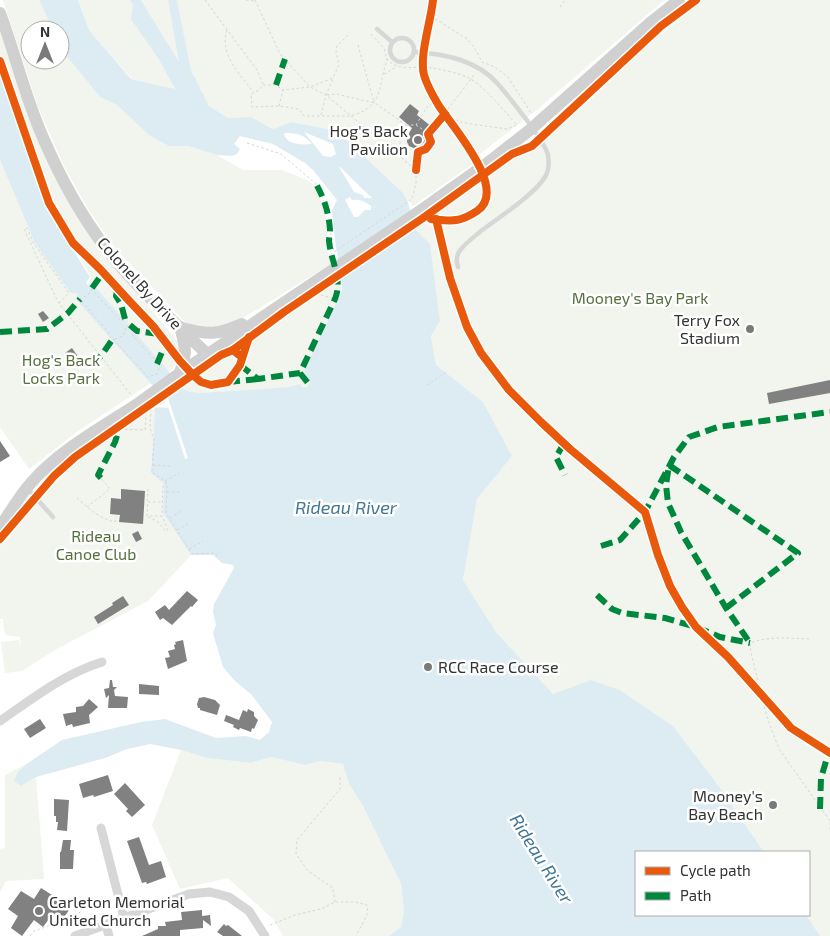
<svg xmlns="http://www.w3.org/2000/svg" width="830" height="936" viewBox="0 0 830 936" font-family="'Exo 2',sans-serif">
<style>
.green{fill:#f1f5ed}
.water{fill:#ddebf3;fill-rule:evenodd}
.pier{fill:#fff}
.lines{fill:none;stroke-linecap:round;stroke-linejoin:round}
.canal{stroke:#ddebf3;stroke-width:9}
.building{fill:#818181}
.path{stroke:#d6d6d6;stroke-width:1;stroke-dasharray:2.5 2.5;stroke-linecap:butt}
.lane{stroke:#d7d7d7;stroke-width:4.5}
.street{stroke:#d7d7d7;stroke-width:9}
.secondary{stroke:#d0d0d0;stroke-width:12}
.secondary-bridge{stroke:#d0d0d0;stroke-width:12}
.quiet{stroke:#00873e;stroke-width:6;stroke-dasharray:12 6;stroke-linecap:butt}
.cycleway-casing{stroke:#fff;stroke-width:11}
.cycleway{stroke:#e8590c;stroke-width:8}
.poi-dot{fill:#7a7a7a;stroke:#fff;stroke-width:2}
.labels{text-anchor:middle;stroke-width:5;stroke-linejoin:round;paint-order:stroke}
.poi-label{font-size:16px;fill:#333;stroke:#fff;text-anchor:end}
.street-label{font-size:16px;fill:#333;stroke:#fff}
.park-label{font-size:16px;fill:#56703f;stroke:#fff}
.water-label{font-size:18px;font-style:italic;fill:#3f7597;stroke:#fff}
</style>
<rect width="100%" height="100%" fill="#fff"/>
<g class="green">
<polygon points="3,0 39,0 53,30 30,30 30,60 60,60 60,45 65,54 100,97 117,105 150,136 169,146 188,146 217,155 243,170 282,170 309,181 316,188 326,214 328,251 331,264 238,321 212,331 186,323 116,249 88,209 64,166 38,107"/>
<polygon points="78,0 129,0 133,4 158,58 175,89 132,79 89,30"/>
<polygon points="141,0 168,0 180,64"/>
<polygon points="177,0 664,0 538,109 472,160 474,163 413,206 402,192 337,131 291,122 273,129 251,117 228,118 209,106 191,70"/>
<polygon points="703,0 830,0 830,936 820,936 806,915 809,915 809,852 764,852 721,789 673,726 620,690 591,680 553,694 496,632 463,580 477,499 512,456 483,402 436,365 431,336 440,321 430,245 415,229 494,172 537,138 576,104"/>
<polygon points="0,30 27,111 118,271 180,344 179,363 167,373 88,285 91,277 72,243 70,234 50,200 41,178 0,54"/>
<polygon points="0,160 28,227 71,293 76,293 81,298 154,381 78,431 29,469 0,427"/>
<polygon points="342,276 341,296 304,371 310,380 309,386 200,393 187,391 180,386"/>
<polygon points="155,408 151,473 164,484 163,513 191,555 148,601 55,650 22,671 5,673 1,642 19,640 21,651 20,637 5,635 3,619 0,619 0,542 59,474 85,452"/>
<polygon points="181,750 207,758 251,763 271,757 305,765 320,761 343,764 349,784 363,806 401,884 404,911 401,927 389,936 283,936 274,920 228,878 180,889 152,825"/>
<polygon points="28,763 18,772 21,786 36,777 44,879 6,881 0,892 0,849 5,848 5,775"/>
</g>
<g class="water">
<path d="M 39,0 L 78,0 L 89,30 L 131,79 L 175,89 L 158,58 L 131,19 L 133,4 L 129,0 L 141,0 L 179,62 L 168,0 L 177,0 L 191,70 L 209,106 L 228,118 L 251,117 L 273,129 L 291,122 L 337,131 L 402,192 L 407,199 L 415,229 L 430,244 L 440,321 L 431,336 L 436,365 L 483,402 L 512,456 L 477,499 L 463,580 L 496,632 L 553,694 L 591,680 L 620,690 L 673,726 L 721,789 L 764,852 L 636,852 L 636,915 L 806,915 L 820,936 L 389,936 L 401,927 L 404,911 L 401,884 L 363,806 L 349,784 L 343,764 L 320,761 L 305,765 L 271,757 L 251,763 L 207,758 L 181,750 L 150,744 L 127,749 L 105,758 L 36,777 L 21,786 L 14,781 L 18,772 L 28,763 L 62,740 L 141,722 L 165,719 L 216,738 L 246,736 L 260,740 L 269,732 L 272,722 L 252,695 L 235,681 L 223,667 L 213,633 L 216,625 L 213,612 L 214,604 L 234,568 L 233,565 L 222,563 L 213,555 L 191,555 L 163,513 L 164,484 L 151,473 L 155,408 C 161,406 166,409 171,407 L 159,386 L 169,379 L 187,391 L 200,393 L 290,387 L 300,384 L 302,387 L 307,387 L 310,382 L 304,371 L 342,291 L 342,276 L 336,248 L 332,210 L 337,200 L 313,170 L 305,163 L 273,144 L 240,136 L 234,144 L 240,149 L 237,154 L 232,156 L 217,155 L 188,146 L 169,146 L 150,136 L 117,105 L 100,97 L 65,54 L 60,45 L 60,30 L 53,30 ZM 304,132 L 333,144 L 336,154 L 331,157 L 323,156 ZM 286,133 C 298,133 304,135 312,144 C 301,145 287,145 284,134 ZM 339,167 L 340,167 L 372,198 L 364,198 L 363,195 L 354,192 ZM 350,197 L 352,200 C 360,199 364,201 371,206 L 371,210 L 365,210 L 358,217 L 354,217 L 345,200 Z"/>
<polygon points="0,72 46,207 90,277 86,283 91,289 81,298 76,293 71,293 35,243 0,160"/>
</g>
<g class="pier">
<polygon points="413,209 416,224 340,277 336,262"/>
<polygon points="171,377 182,384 167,395 188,458 185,459 165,397 157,387"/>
</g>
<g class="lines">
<g class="canal">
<polyline points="80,284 88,295 169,388"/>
<polygon points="91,289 160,368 169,379 159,386 81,298"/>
</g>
</g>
<g class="building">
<polygon points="410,104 419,111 417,115 432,127 427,134 428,142 426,146 418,150 409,146 407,142 407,137 412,128 399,117"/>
<polygon points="43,311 49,318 43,322 38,314"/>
<polygon points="72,348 79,358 72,363 65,353"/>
<polygon points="830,380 830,393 769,404 767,393"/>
<polygon points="0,441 10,456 0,462"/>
<polygon points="121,489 145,491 143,524 119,522 120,515 110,514 111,498 121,499"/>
<polygon points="138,531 142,539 136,542 132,534"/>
<polygon points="187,591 198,600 192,607 191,606 172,625 163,618 160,620 155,612 165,605 169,610"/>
<polygon points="123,596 129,605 98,624 94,617 113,605 112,603"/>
<polygon points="183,640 187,661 168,669 165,658 170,657 168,651 175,649 174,645 176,644 175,642"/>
<polygon points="110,680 112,680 113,687 117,687 114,690 115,696 128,697 127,708 108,708 109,695 106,698 104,689 109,688"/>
<polygon points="139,684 159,686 159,695 139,694"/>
<polygon points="204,697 215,700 220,705 217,715 200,710 200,708 198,708 197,704 199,698"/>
<polygon points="89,699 98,707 89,715 90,723 73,727 72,724 66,726 63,714 76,712 76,707 83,706"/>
<polygon points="248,709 254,712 254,716 258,720 254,729 252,728 251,732 240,728 239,730 233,727 234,725 224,721 226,715 239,720 243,710 247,712"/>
<polygon points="40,719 46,728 30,738 24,729"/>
<polygon points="108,775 113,791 94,797 93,795 83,798 79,784"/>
<polygon points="125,783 145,805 132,817 126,811 128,809 114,794"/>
<polygon points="54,799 69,800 67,831 57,830 58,822 56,822 56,816 54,816"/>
<polygon points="139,837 149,865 161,861 166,877 147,884 146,882 142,883 127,841"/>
<polygon points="63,840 71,840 70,850 74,850 73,869 60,869 60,852 61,852"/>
<polygon points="41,888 71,907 63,919 55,914 51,920 49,919 43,927 34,920 22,936 11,928 18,916 8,909 21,891 34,899"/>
<polygon points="202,910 202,916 210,915 211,926 203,920 203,928 180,930 180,936 142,936 158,929 158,926 166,926 165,922 182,920 181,912"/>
<polygon points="224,924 226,926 228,925 242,936 223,936 217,932"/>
</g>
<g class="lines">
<g class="path">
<polyline points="205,0 257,70 263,84"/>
<polyline points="246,0 255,1"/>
<polyline points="255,0 280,54 310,87 326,95 416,170 416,183 412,199 334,252 330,229"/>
<polyline points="560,7 565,0"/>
<polyline points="431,16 467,39 474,47 482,62 495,67 508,77 531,113"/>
<path d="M 227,30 C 219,56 240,73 253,92"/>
<path d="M 371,34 L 384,48 L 387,60 C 403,73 413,65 432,68 C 444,70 458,73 469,78 C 483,85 505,112 517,125 L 507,129 L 478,125 L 460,122 L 445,114 C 454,100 466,87 475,73"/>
<path d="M 348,35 L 337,46 L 336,52 L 339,65 L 333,78 L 310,87 L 283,90 L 276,85 L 263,85 L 259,90 L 251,94 L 252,107 L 279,106 L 299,109 L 304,116 L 350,116 C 389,106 376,79 390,54"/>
<polyline points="358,45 374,102"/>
<polyline points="384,74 396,67"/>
<polyline points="327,95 336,94 375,103 406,125 400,136 400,155"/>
<polyline points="279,106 283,90"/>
<polyline points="321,115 326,95 333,79"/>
<polyline points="406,125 416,125 422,129"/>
<polyline points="416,125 427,107 436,100"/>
<polyline points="427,133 428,134"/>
<polyline points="247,143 281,154 316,184"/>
<polyline points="92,288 88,295 80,299 109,333 108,335 115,341 148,377 157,374 160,366 133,336 132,331 128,326 126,327 123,336 112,340"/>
<polyline points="91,289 121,321 125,319 130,325"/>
<polyline points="321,295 335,299"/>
<polyline points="59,303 69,293 34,244 27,228 24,229 58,302 132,396"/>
<polyline points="427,385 448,371"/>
<polyline points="151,409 150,428 154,440 152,472 167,483 166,513 192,554 215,553 219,558"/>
<polyline points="120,429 145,430 146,416 144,413 155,406 165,402"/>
<polyline points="153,465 170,466"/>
<polyline points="165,481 179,473"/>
<polyline points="148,489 147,516 162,516 163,486 166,483"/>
<polyline points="167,492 182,492"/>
<path d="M 77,498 C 89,509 99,518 115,522 L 116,517"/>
<polyline points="148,502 162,502"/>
<polyline points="87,507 110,489 101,478"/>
<polyline points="148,517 157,521 166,531 168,530 162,516"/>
<polyline points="170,518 183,510"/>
<polyline points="177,530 190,523"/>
<polyline points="189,549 203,541"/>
<path d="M 809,639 C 789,638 769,636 750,643 L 751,653 L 767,717 L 779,749 L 830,821"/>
<polyline points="830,822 830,830"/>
<polyline points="335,902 333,888 308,871 296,854 297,840 340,789 340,775"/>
<polyline points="270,925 295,915 321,909 335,902 355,902 367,905 368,913 356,936"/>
<polyline points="30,936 34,931 71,918 85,909"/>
</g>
<g class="lane">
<polyline points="377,29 392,42"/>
<circle cx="402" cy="50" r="12"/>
<path d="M 415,52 C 445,54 477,60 498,84 C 509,97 545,141 548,155 C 549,162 549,171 545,177 C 535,194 498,218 481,231 C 474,237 464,244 459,252 C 456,257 456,261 458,267"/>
<polyline points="28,489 53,517"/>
</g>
<g class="street">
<path d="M 0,721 C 33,698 64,674 102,662"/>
<polyline points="101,828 124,918"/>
<polyline points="106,925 109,936"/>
<polyline points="75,936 189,894 210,892 229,897 249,911 265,936"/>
</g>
<g class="secondary">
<path d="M 0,13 C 16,56 26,101 45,142 C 61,179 81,215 105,247 C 135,286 172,320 207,354"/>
<path d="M 180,327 C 186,348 187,352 180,373"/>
<path d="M 182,328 C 208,335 218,335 242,324"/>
<polyline points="180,373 423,209 489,162 531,129 650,23 679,0"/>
<path d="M 0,527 C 10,513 19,496 31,483 C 57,452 102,427 136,405"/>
</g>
<polyline class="secondary-bridge" points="136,405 180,373"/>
<g class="quiet">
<polyline points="276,85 285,59"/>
<polyline points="92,288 100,277 100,269"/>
<polyline points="117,291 116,296 121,304 125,319"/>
<polyline points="130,325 137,331 159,334"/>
<polyline points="0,332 47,329 68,313 80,299"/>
<polyline points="92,364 101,356 112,340"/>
<polyline points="157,364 162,352 168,345"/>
<path d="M 240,365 L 258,379 L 300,373 L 335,299 C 343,279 331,262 329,241 C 329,238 330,234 330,230 C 329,213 324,198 316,184"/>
<polyline points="300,373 308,383"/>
<polyline points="228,382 258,379"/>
<polyline points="564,443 556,457 565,475"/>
<polyline points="101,478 98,475 115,442 119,429"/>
<polyline points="601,546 620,540 645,512 674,457 689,437 718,427 830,412"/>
<polyline points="597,595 612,609 622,613 665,618 696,627 720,637 750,643"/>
<polyline points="726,608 798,553 669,465 666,485 668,503 681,532 726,608 750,643"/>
<polyline points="820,809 821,778 830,748"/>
</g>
<defs>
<g id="cycleway">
<polyline points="0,61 49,203 73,243 100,269 133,305 153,326 180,361 194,376 201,382 211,385 228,382 240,365 249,337"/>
<polyline points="416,170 418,152 426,149 431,142 428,134 445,114"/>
<path d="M 431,219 C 451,221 459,223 477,211 C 509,190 453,127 439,106 C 433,96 427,86 424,75 C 419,56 431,21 433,0"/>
<polyline points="436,219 450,278 467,327 481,353 509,390 541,422 570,449 645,512 658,555 670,586 682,607 696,627 728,657 791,728 830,753"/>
<polyline points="233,350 284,312 423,218 512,154 532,146 661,26 696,0"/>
<polyline points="0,539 54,476 75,457 221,355 233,350 239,355"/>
</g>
</defs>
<use href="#cycleway" class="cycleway-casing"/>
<use href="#cycleway" class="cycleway"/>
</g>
<g class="poi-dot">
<circle cx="418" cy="140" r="5"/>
<circle cx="750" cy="329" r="5"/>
<circle cx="428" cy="667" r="5"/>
<circle cx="773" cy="805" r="5"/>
<circle cx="39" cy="911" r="5"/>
</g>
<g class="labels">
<g class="poi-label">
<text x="408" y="137">Hog's Back<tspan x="408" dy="18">Pavilion</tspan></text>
<text x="740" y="326">Terry Fox<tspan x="740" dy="18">Stadium</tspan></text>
<text x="438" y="673" text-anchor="start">RCC Race Course</text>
<text x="763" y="802">Mooney's<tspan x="763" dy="18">Bay Beach</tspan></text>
<text x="49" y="908" text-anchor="start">Carleton Memorial<tspan x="49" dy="18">United Church</tspan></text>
</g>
<g class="street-label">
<text transform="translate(140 283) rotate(48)" y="6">Colonel By Drive</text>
</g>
<g class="park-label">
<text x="640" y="304">Mooney's Bay Park</text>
<text x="61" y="366">Hog's Back<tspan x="61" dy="18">Locks Park</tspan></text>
<text x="96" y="542">Rideau<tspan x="96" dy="18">Canoe Club</tspan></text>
</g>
<g class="water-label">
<text x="346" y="514">Rideau River</text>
<text transform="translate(541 859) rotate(58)" y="6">Rideau River</text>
</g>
</g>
<rect x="635" y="851" width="175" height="65" fill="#ffffff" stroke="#adadad"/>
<rect x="645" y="867" width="25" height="8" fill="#e8590c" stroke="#adadad"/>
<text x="680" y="876" font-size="15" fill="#333333">Cycle path</text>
<rect x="645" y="892" width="25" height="8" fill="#00873e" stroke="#adadad"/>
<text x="680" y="901" font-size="15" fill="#333333">Path</text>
<g transform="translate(45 45)"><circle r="24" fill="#ffffff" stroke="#adadad"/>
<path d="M0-4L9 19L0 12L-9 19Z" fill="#7a7a7a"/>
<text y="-8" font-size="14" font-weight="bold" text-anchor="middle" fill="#333333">N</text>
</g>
</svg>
